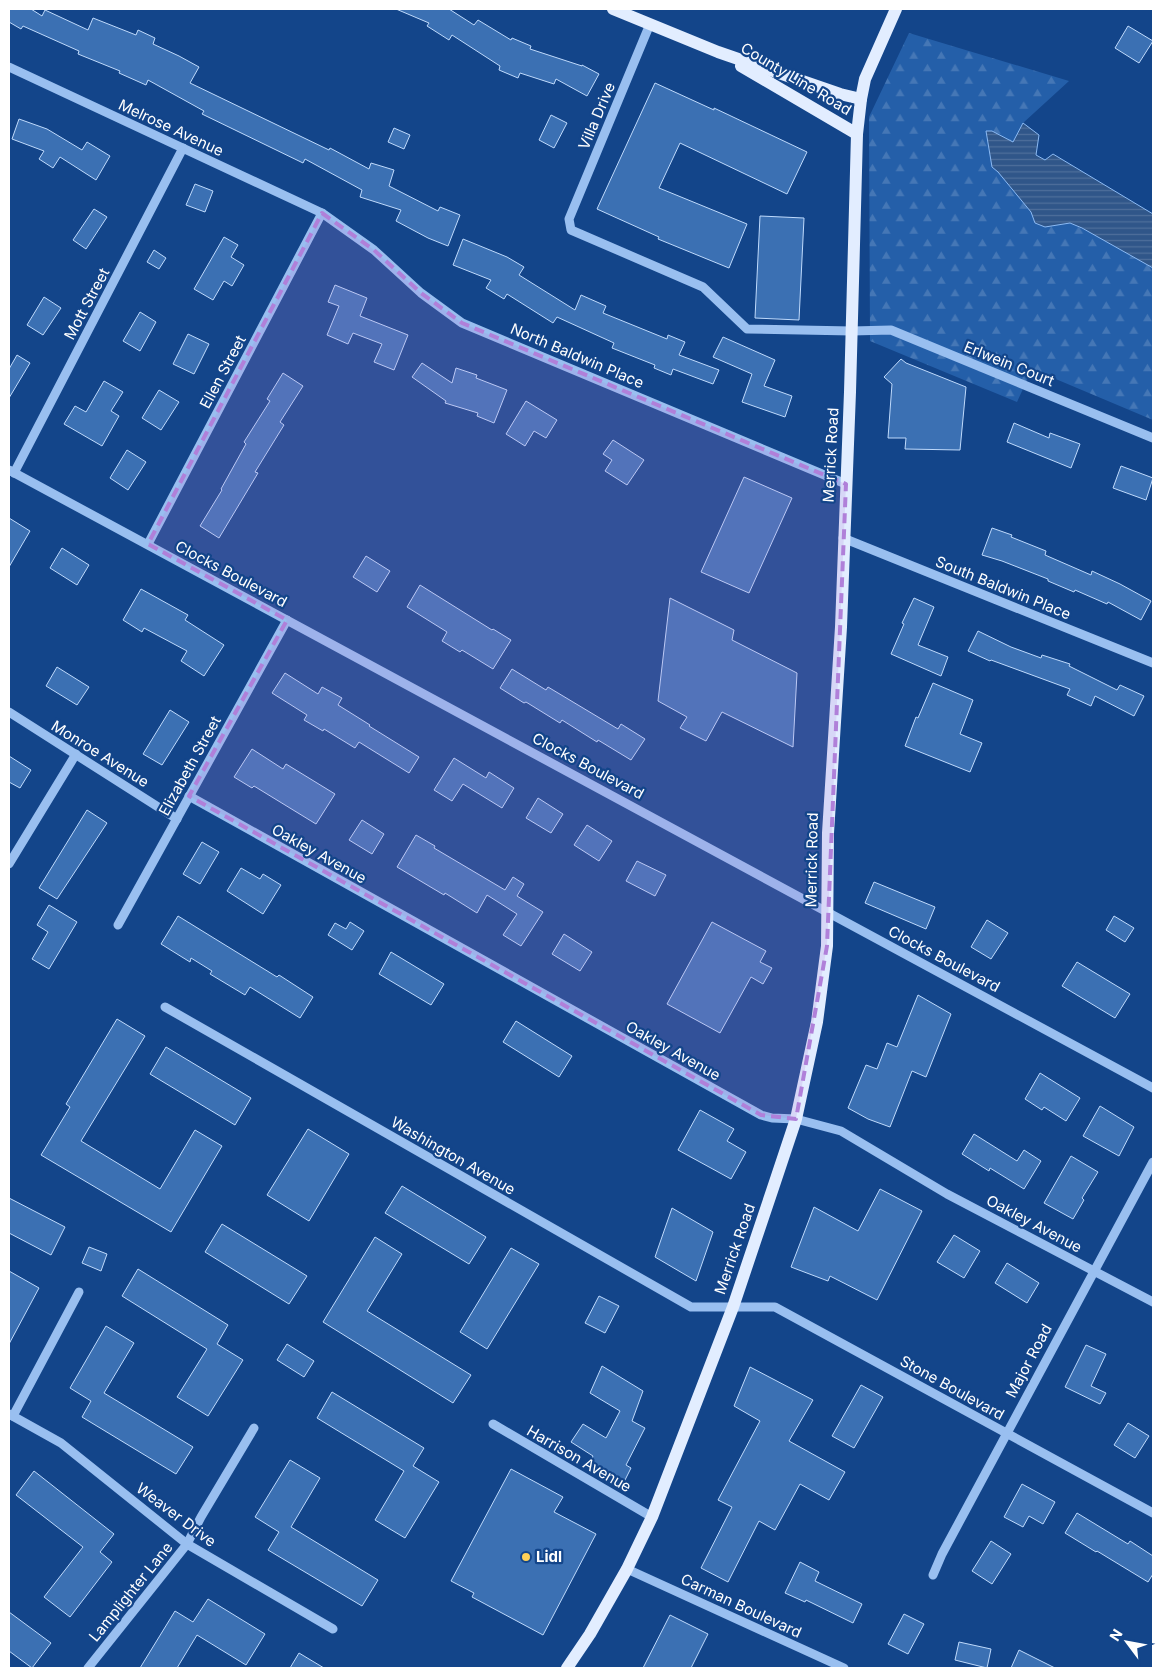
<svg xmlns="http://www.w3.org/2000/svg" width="1162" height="1677" viewBox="0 0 1162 1677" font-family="Inter,sans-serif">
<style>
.forest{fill:url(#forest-firs)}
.water{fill:url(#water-rules);stroke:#8bbaf4}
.building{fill:#3b70b3;stroke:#bfdafc}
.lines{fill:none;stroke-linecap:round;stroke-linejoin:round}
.minor{stroke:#99bff0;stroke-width:9}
.major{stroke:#e2edff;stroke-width:12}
.marked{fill:#b080d9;fill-opacity:0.2;stroke:#b080d9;stroke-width:4;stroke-dasharray:10 6;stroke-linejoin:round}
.poi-dot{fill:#ffd158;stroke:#13458a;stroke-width:2}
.labels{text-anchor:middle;stroke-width:4.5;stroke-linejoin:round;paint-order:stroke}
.street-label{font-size:15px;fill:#fff;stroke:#13458a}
.poi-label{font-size:15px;font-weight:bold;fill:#fff;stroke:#13458a;text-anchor:start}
</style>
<defs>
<pattern id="forest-firs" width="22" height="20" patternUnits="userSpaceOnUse" patternTransform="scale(1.25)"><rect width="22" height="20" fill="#245fa9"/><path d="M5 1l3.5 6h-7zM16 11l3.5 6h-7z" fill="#4577b6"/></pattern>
<pattern id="water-rules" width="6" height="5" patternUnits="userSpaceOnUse" patternTransform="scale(1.25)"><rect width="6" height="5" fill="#305689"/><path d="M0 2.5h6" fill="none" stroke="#4f6f9b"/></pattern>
</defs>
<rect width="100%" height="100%" fill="#13458a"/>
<polygon class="forest" points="909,33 1069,81 1023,123 1013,142 992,131 992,167 998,171 1031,212 1035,223 1045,227 1070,223 1087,231 1153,268 1153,420 1032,369 1017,402 870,341 869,117"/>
<polygon class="water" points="1023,123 1039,135 1036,155 1045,160 1053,154 1153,214 1153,268 1082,228 1070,223 1045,227 1035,223 1031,212 998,172 992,167 986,131 992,131 1013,142"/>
<g class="building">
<polygon points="9,9 31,9 42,16 45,10 88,30 93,18 136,35 138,30 155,38 153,44 179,56 199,67 190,83 329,150 330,148 369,169 371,163 394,170 389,186 438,211 440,207 460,215 448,246 428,238 396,221 401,210 360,197 362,190 305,159 303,163 202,114 204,111 148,80 146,85 119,73 120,71 78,54 79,51 23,26 21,29 9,22"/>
<polygon points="396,9 449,9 474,25 478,20 511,40 512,38 531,46 530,49 582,66 582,65 599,74 587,96 556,79 554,84 520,73 518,78 499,70 500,66 452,35 449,40 427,26 429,23"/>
<polygon points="1128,26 1153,41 1139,63 1115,48"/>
<polygon points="655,83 714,110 714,108 807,152 787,194 680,143 659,188 747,224 729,268 658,239 659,237 597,209"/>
<polygon points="551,115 567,123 554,148 539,140"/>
<polygon points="19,119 47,129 82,150 87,142 110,156 96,180 60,157 53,168 39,159 44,151 12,139"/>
<polygon points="394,128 410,135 404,149 388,142"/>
<polygon points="195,184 213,191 205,212 186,205"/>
<polygon points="94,209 107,217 86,249 73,240"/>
<polygon points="760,216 804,218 799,320 755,318"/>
<polygon points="224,237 238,245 231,257 244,265 232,286 224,281 213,300 194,289"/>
<polygon points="463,239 507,257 524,267 519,275 575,310 581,295 606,306 603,313 667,339 668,335 685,342 679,355 719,370 713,384 673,369 671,375 654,368 655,365 612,348 614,343 557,317 553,323 507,294 504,299 486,288 491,280 453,265"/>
<polygon points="154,250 166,258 159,269 147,262"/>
<polygon points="335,285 367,298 360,316 408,335 394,370 374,362 382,344 353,333 348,344 327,335 339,306 328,302"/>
<polygon points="44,297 61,308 43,335 27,325"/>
<polygon points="140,312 156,322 140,351 123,341"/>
<polygon points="188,334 209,344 194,374 173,364"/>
<polygon points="723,337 775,360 764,386 792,396 785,417 742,402 752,374 713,357"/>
<polygon points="17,355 30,363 9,398 9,369"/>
<polygon points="901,359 906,363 966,387 960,450 905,449 906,438 888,438 892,384 884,377"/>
<polygon points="422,363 452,383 456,368 477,375 476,378 507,390 494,423 477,416 478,413 445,403 446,401 412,377"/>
<polygon points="283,373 303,386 280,422 284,425 255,472 258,473 219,538 200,526 222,490 221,489 246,444 244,442 270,401 267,399"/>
<polygon points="104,381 123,392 111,411 119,416 102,446 64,424 75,406 86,412"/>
<polygon points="159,390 179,402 161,430 142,418"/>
<polygon points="526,401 557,420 546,438 534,431 525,446 506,434"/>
<polygon points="1014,423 1049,438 1050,433 1080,444 1071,468 1007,442"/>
<polygon points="613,440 644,460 627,485 605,471 612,460 603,454"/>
<polygon points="127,450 146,462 128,490 110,478"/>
<polygon points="1121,466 1153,478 1146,500 1113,488"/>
<polygon points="744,477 792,498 749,593 701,572"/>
<polygon points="9,518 30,531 9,567"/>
<polygon points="992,528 1012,535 1011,537 1046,551 1045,555 1091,575 1092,571 1120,584 1151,601 1141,620 1108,602 1107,604 1075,590 1074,592 1048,581 1048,579 1002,561 982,555"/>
<polygon points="62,548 89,565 77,585 50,568"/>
<polygon points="366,556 390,571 377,592 353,577"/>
<polygon points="420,585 492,630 493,629 511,640 493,669 462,650 460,652 442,641 447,632 407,607"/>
<polygon points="141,589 188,615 185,620 224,645 204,676 181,661 187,651 144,628 142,632 123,620"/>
<polygon points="670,598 734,630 732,640 797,673 793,747 722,712 706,741 680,728 687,717 658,701"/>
<polygon points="914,598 934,607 918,645 948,657 941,676 891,654 904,624 902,623"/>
<polygon points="978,631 1011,647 1041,658 1042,655 1070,664 1069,666 1117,690 1120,685 1144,696 1134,716 1095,696 1091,706 1067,695 1070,689 991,660 990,661 968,651"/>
<polygon points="57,667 89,687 77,705 46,686"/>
<polygon points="512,669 546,690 548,687 618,729 621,724 645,739 631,760 598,740 597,742 562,720 560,723 526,702 524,703 500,688"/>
<polygon points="285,673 318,694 322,687 342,698 338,705 370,725 369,726 419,757 409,773 359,742 355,748 324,729 323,731 304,720 307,715 272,693"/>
<polygon points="933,683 973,700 960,734 982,743 970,772 905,746 916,717 918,718"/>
<polygon points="170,710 189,722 162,765 143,754"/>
<polygon points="252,749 283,769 286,764 335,794 316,824 254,786 252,788 234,777"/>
<polygon points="9,756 31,770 20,788 9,782"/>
<polygon points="454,758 486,778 489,772 514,788 502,808 463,784 452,801 434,790"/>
<polygon points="538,798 563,814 551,833 526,818"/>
<polygon points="87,810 107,823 57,899 39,888"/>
<polygon points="362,820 384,834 372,854 349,840"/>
<polygon points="587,825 612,841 599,861 574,845"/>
<polygon points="416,835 435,846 434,848 505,890 513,877 524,884 517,896 543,912 521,946 503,935 517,914 487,895 477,913 445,893 444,895 397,867"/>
<polygon points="202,842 219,852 200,884 183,874"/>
<polygon points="637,861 666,875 655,896 626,881"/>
<polygon points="241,868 260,879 263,874 281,885 263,914 227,891"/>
<polygon points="874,882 935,907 926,929 865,903"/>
<polygon points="49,905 77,922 49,969 32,959 48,932 37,925"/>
<polygon points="178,916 277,977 279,975 313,997 300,1018 250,987 245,995 210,974 212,971 191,958 190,962 161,944"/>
<polygon points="1114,916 1134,928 1125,942 1106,930"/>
<polygon points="987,920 1008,933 991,959 971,947"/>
<polygon points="350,922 364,931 352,950 328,935 335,923 346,929"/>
<polygon points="712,922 766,951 760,962 772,968 763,984 751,977 720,1033 667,1004"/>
<polygon points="564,934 592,952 580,971 552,954"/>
<polygon points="391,952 444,984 431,1005 379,974"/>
<polygon points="1077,962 1130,994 1115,1018 1062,986"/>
<polygon points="918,995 951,1014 926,1077 912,1071 890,1127 868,1119 848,1108 866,1065 877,1069 887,1043 897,1047"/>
<polygon points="117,1019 145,1036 81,1141 160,1189 195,1130 222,1146 171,1232 41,1155 70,1107 66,1104"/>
<polygon points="516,1021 572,1056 559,1077 503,1042"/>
<polygon points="166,1047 251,1098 235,1125 150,1074"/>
<polygon points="1040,1073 1080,1098 1066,1121 1044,1107 1042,1110 1025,1099"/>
<polygon points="1100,1106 1134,1127 1119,1156 1083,1136"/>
<polygon points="700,1110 734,1129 727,1141 746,1152 731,1179 678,1150"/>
<polygon points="308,1129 349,1154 309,1221 267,1195"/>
<polygon points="974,1134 1017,1161 1024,1150 1041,1161 1024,1189 990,1168 989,1171 962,1154"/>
<polygon points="1071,1156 1098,1172 1082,1198 1084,1200 1073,1219 1044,1203"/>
<polygon points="402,1186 486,1237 469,1264 385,1213"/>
<polygon points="880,1189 922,1211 877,1300 830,1276 828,1281 791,1267 814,1207 858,1231"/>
<polygon points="9,1198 65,1227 51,1255 9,1233"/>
<polygon points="672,1208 713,1232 696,1281 655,1257"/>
<polygon points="222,1224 307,1276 289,1304 205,1252"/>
<polygon points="954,1235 980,1251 964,1278 937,1262"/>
<polygon points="375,1237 402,1254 367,1311 471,1375 453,1403 323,1322"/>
<polygon points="89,1247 107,1254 101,1271 82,1263"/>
<polygon points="511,1248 539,1264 487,1349 460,1332"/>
<polygon points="1007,1263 1039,1283 1027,1303 995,1283"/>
<polygon points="138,1269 228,1325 217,1344 243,1360 208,1416 177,1397 207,1349 122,1296"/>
<polygon points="9,1271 39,1288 9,1344"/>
<polygon points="599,1296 619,1306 605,1333 585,1323"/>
<polygon points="106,1326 134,1343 104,1393 193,1447 176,1474 82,1417 91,1401 70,1388"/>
<polygon points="287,1344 314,1361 304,1377 277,1360"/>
<polygon points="1086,1345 1106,1354 1091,1386 1106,1393 1100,1404 1065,1387"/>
<polygon points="602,1366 643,1391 632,1421 645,1428 626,1465 631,1468 624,1482 590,1462 593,1456 571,1442 583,1424 606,1438 620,1411 590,1393"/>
<polygon points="750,1367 813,1400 789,1441 845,1472 829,1500 800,1484 775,1530 759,1521 728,1582 701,1568 732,1507 718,1500 760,1421 734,1406"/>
<polygon points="861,1385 883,1397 854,1448 832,1436"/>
<polygon points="332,1392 424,1448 413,1466 439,1482 405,1538 375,1520 404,1471 317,1418"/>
<polygon points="1128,1423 1149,1436 1135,1458 1114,1445"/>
<polygon points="290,1460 320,1478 291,1527 378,1580 362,1606 268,1550 279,1532 255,1517"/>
<polygon points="511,1469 563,1497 554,1512 596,1534 543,1635 472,1597 474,1593 451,1581"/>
<polygon points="34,1471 114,1534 100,1552 112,1562 70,1617 44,1597 83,1547 16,1495"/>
<polygon points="1022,1484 1055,1502 1043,1524 1029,1516 1023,1527 1004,1517"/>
<polygon points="1077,1513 1128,1544 1130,1541 1153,1556 1153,1574 1148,1582 1097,1551 1096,1552 1065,1533"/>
<polygon points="991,1541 1011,1554 992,1584 972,1571"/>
<polygon points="800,1562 819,1572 815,1581 862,1604 853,1623 806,1600 805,1602 785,1593"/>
<polygon points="208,1599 265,1634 246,1665 197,1635 177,1668 140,1668 175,1611 193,1622"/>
<polygon points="9,1612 51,1643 32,1668 9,1651"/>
<polygon points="904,1614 924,1624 908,1654 888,1644"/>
<polygon points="670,1615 708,1634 691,1668 643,1668"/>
<polygon points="959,1642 991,1649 987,1668 955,1660"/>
<polygon points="1019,1650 1055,1668 1011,1668"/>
<polygon points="299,1653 324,1668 290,1668"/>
</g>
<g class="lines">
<g class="minor">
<polyline points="650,24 569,219 571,230 703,287 747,329 852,331 891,330 1153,438"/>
<polyline points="9,67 322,213 374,250 421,293 462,323 846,484"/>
<polyline points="9,470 1153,1088"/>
<polyline points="14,473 183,148"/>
<polyline points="843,538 1153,663"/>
<polyline points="148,544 322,213"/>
<polyline points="9,712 177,819"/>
<polyline points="189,796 761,1115 772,1118 796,1119 841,1131 947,1194 1153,1302"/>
<polyline points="9,864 76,754"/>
<polyline points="118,925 287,620"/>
<polyline points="165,1007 691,1307 775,1307 1153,1513"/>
<polyline points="9,1414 61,1443 187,1544 333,1629"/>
<polyline points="13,1416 79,1292"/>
<polyline points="493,1424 652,1517"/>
<polyline points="627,1569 844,1668"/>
<polyline points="933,1575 942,1554 1153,1162"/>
<polyline points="88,1668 187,1544 201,1517 254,1428"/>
</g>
<g class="major">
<polyline points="613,9 718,52 840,94 861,99"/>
<polyline points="741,66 857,134"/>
<polyline points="567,1668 590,1634 627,1569 652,1517 733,1307 775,1182 796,1119 817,1022 827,946 828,833 841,627 850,392 857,134 861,99 865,79 896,9"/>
</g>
</g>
<path class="marked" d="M 322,213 L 374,250 L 421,293 L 462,323 L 846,484 L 827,946 L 796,1119 L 761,1115 L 189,796 L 287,620 L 148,544 Z"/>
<circle class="poi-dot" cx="526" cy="1557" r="5"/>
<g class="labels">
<g class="street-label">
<text transform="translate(796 79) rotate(31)" y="5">County Line Road</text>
<text transform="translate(597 116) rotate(-67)" y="5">Villa Drive</text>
<text transform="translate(171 128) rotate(25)" y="5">Melrose Avenue</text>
<text transform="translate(87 304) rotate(-62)" y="5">Mott Street</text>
<text transform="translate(577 356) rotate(23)" y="5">North Baldwin Place</text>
<text transform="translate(1009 364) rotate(22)" y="5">Erlwein Court</text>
<text transform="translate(223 372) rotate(-62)" y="5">Ellen Street</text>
<text transform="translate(831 455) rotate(-87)" y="5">Merrick Road</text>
<text transform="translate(231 574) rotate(28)" y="5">Clocks Boulevard</text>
<text transform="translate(1003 588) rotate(22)" y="5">South Baldwin Place</text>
<text transform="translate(100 754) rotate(32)" y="5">Monroe Avenue</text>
<text transform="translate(190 766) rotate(-61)" y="5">Elizabeth Street</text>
<text transform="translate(588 766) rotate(28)" y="5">Clocks Boulevard</text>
<text transform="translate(319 854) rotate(29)" y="5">Oakley Avenue</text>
<text transform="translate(812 860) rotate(-89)" y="5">Merrick Road</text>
<text transform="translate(944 959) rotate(28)" y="5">Clocks Boulevard</text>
<text transform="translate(673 1051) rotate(29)" y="5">Oakley Avenue</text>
<text transform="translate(453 1156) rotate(30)" y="5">Washington Avenue</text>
<text transform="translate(1034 1224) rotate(28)" y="5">Oakley Avenue</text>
<text transform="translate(735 1249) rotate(-71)" y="5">Merrick Road</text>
<text transform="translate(1029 1361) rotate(-62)" y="5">Major Road</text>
<text transform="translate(952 1388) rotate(29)" y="5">Stone Boulevard</text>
<text transform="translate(579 1459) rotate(30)" y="5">Harrison Avenue</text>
<text transform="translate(176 1515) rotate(37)" y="5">Weaver Drive</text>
<text transform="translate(131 1592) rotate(-51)" y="5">Lamplighter Lane</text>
<text transform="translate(741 1606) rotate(25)" y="5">Carman Boulevard</text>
</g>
<g class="poi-label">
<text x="536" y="1562">Lidl</text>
</g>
</g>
<rect width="1162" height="1677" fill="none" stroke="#ffffff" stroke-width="20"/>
<g transform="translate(1127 1642) rotate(302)" stroke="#13458a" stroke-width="4" paint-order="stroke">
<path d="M0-4L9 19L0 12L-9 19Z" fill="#ffffff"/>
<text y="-8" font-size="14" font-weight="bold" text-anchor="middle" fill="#ffffff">N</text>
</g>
</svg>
